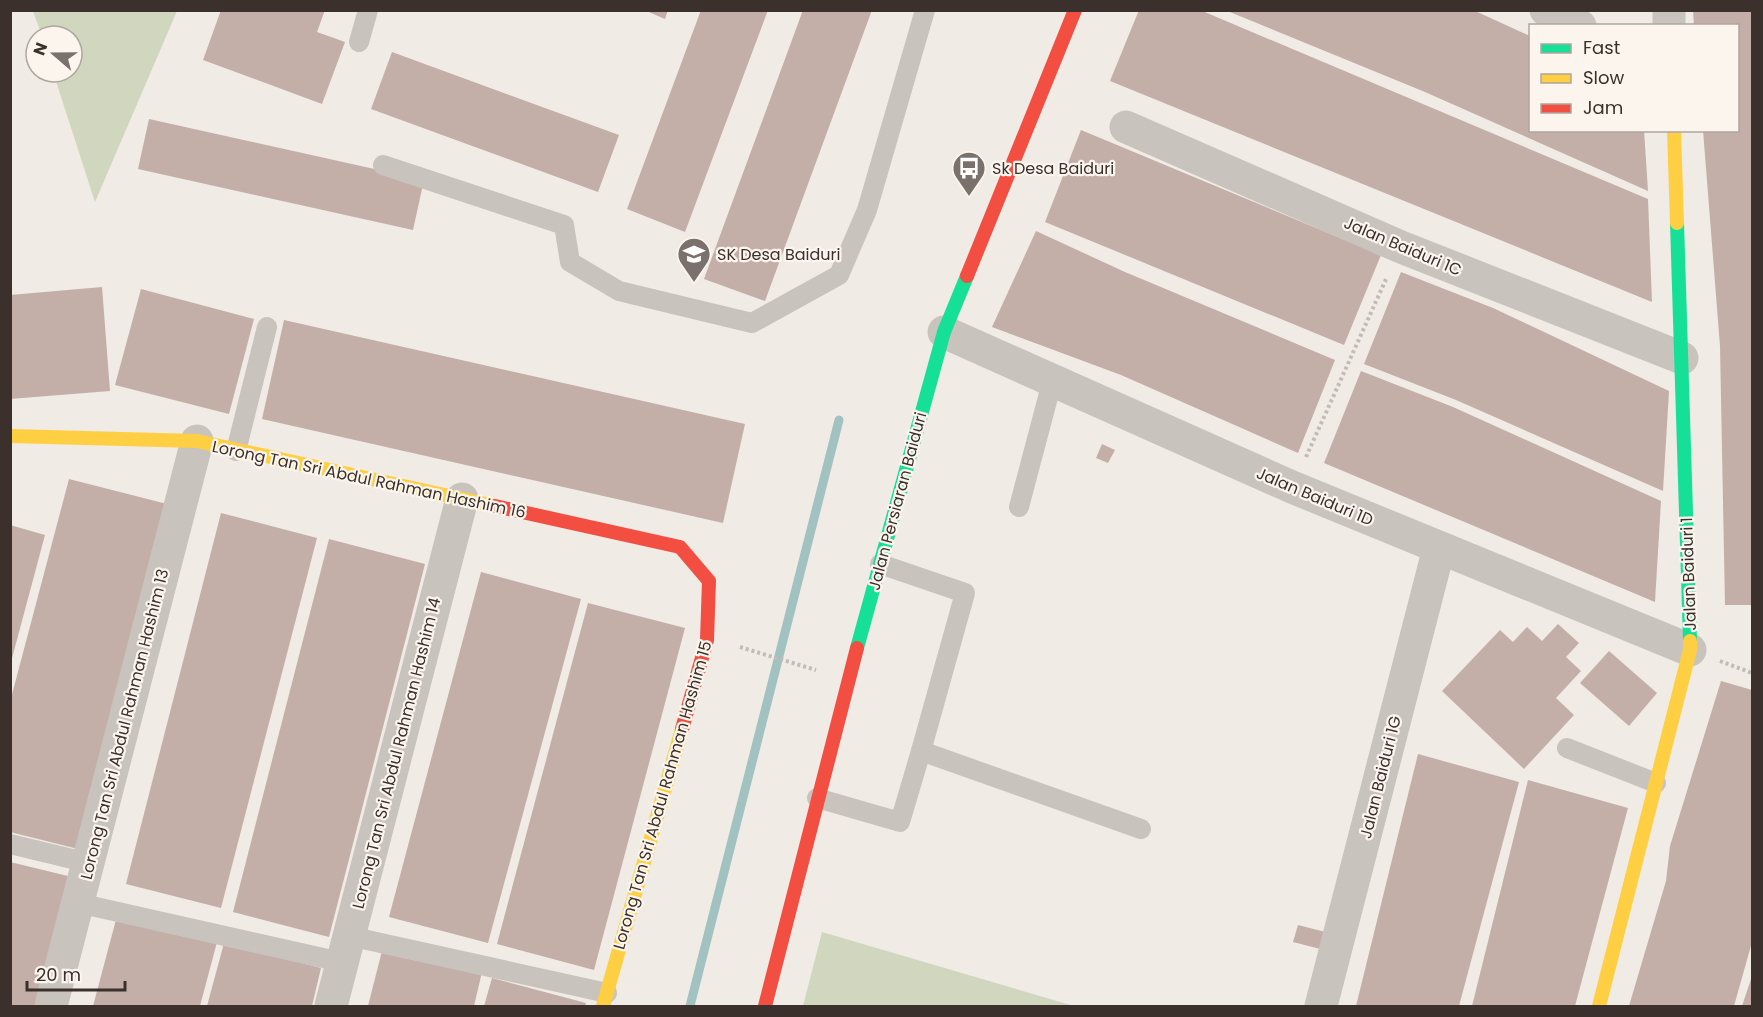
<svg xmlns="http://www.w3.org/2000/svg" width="1763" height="1017" viewBox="0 0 1763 1017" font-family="Poppins,sans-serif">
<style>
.green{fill:#d1d6bf}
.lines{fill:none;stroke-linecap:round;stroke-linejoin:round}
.stream{stroke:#a1c2c1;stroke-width:9}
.building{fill:#c3afa7}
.path{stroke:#c2bbb6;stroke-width:4;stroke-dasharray:3 3;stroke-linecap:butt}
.lane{stroke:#c9c3be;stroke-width:20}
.street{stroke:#c9c3be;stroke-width:33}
.fast{stroke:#16e098;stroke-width:14}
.slow{stroke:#ffcf43;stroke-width:14}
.jam{stroke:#f24e42;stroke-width:14}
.labels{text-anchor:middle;stroke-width:4.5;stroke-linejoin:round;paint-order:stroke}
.poi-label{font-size:16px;fill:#3b302b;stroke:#fbf5ee;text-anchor:start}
.street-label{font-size:16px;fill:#3b302b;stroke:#fbf5ee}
</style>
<rect width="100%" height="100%" fill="#f0ebe5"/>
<g class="green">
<polygon points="33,11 177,11 95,202 53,72 72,72 72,36 42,36"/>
<polygon points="822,932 1074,1006 803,1006"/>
</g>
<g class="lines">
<polyline class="stream" points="690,1006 839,420"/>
</g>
<g class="building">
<polygon points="221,10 325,10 317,32 345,42 322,104 203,60"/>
<polygon points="644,10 668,10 665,19"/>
<polygon points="701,10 768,10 685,232 627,209"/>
<polygon points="803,10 872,10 765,301 704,279"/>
<polygon points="1139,10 1200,10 1648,199 1652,302 1110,81"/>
<polygon points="1225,10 1473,10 1530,36 1530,130 1644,130 1648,191 1425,92"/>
<polygon points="1693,10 1752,10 1752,605 1725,605 1720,346 1703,130 1738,130 1738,26 1694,26"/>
<polygon points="392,52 619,135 598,192 371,109"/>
<polygon points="149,119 424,180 413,230 138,169"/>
<polygon points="1081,130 1381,255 1344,345 1045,222"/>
<polygon points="1036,231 1125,272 1335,360 1298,453 1121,375 992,327"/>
<polygon points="1401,272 1493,308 1669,391 1663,491 1456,400 1364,364"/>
<polygon points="102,287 110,391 10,399 10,295"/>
<polygon points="141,289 254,319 229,414 115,385"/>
<polygon points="284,320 745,424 723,523 262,419"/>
<polygon points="1361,371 1453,407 1661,501 1655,602 1324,463"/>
<polygon points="1102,444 1115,450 1108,463 1096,458"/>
<polygon points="69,479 167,504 78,849 10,832 10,702"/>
<polygon points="221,513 317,538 221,908 126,884"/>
<polygon points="10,525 45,535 11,662 10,662"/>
<polygon points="329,539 425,564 329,937 233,912"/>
<polygon points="481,572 581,599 488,943 389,917"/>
<polygon points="588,603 685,628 594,970 497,944"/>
<polygon points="1558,624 1579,643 1566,657 1581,671 1556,698 1574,715 1524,769 1442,691 1500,630 1513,642 1527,627 1542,641"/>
<polygon points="1609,651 1657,693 1629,726 1580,683"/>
<polygon points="1721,681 1752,690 1752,942 1734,1006 1629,1006 1666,881 1670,846"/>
<polygon points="1418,754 1519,782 1459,1006 1356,1006"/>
<polygon points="1528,780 1628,808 1575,1006 1472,1006"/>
<polygon points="10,862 68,876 36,1006 10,1006"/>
<polygon points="117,916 217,942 200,1006 93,1006"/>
<polygon points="1298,925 1333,934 1328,951 1293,942"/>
<polygon points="224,943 321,968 312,1006 207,1006"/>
<polygon points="383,947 482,972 474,1006 368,1006"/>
<polygon points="1752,976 1752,1006 1742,1006"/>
<polygon points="492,978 586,1003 585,1006 484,1006"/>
</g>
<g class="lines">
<g class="path">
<polyline points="1306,457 1387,277"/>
<polyline points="740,647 816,670"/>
<polyline points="1720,661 1752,673"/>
</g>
<g class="lane">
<polyline points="359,42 368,10"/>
<polyline points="383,165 564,225 570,262 619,291 752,323 839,275 867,210 925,10"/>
<polyline points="236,451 267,327"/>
<polyline points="1019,507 1052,382"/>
<polyline points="880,564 965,593 921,751"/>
<polyline points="1567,748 1656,783"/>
<polyline points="817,798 900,822 921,751 1141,829"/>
<polyline points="10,844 89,863"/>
<polyline points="78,903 341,962"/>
<polyline points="349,936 607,993"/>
</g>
<g class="street">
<polyline points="1546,10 1580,26"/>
<polyline points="1669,10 1669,26"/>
<polyline points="1126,127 1401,247 1682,358"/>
<polyline points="944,332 1292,487 1690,650"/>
<polyline points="51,1006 197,441"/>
<polyline points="331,1006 462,499"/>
<polyline points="1321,1006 1439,548"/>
</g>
<g class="fast">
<polyline points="1677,223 1690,641"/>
<polyline points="857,648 944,332 967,276"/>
</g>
<g class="slow">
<polyline points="1674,130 1677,223"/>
<polyline points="10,436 197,441 495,506"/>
<polyline points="603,1006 682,729"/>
<polyline points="1599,1006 1690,650 1690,641"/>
</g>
<g class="jam">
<polyline points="967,276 1075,10"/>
<polyline points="495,506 680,547 709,581 707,640 682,729"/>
<polyline points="765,1006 857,648"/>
</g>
</g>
<defs>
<symbol id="bus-pin" viewBox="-11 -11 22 30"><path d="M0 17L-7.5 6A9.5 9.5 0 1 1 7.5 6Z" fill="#7a716c" stroke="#fbf5ee"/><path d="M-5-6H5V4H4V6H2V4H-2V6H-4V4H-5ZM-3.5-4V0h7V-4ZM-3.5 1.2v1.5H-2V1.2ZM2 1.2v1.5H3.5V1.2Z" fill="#fff"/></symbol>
<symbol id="school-pin" viewBox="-11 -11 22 30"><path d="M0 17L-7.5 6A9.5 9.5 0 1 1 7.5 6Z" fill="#7a716c" stroke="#fbf5ee"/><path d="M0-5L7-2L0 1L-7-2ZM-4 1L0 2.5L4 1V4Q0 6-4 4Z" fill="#fff"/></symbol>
</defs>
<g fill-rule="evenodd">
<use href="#bus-pin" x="950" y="149" width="38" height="52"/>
<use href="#school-pin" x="675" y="235" width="38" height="52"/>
</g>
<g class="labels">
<g class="poi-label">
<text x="992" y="174">Sk Desa Baiduri</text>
<text x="717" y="260">SK Desa Baiduri</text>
</g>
<g class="street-label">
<text transform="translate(1403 246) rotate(23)" y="6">Jalan Baiduri 1C</text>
<text transform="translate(369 479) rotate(12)" y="6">Lorong Tan Sri Abdul Rahman Hashim 16</text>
<text transform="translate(1315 496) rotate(23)" y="6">Jalan Baiduri 1D</text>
<text transform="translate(897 501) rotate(-75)" y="6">Jalan Persiaran Baiduri</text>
<text transform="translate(1688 574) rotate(-92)" y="6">Jalan Baiduri 1</text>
<text transform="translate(124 724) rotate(-76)" y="6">Lorong Tan Sri Abdul Rahman Hashim 13</text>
<text transform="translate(396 753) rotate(-76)" y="6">Lorong Tan Sri Abdul Rahman Hashim 14</text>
<text transform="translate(1380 777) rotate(-76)" y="6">Jalan Baiduri 1G</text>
<text transform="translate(662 795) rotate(-74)" y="6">Lorong Tan Sri Abdul Rahman Hashim 15</text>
</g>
</g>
<rect width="1763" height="1017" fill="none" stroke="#3b302b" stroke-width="24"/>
<rect x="1529" y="24" width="210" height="108" fill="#fbf5ee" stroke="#aea6a0" stroke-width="1.5"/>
<rect x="1541" y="44" width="30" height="9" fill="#16e098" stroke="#aea6a0" stroke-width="1.5"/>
<text x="1583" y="54" font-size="18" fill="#3b302b">Fast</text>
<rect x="1541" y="74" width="30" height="9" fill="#ffcf43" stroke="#aea6a0" stroke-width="1.5"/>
<text x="1583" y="84" font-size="18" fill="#3b302b">Slow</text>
<rect x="1541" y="104" width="30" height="9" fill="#f24e42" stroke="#aea6a0" stroke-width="1.5"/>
<text x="1583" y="114" font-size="18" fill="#3b302b">Jam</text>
<g transform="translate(54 54) rotate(290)"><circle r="28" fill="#fbf5ee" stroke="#aea6a0" stroke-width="1.5"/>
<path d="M0-4.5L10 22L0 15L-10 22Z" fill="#7a716c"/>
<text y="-9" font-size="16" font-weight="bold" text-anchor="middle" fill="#3b302b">N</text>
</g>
<path d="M27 981v9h98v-9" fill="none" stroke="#3b302b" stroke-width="3"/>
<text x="36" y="981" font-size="18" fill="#3b302b" stroke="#fbf5ee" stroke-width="4.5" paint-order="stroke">20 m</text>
</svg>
